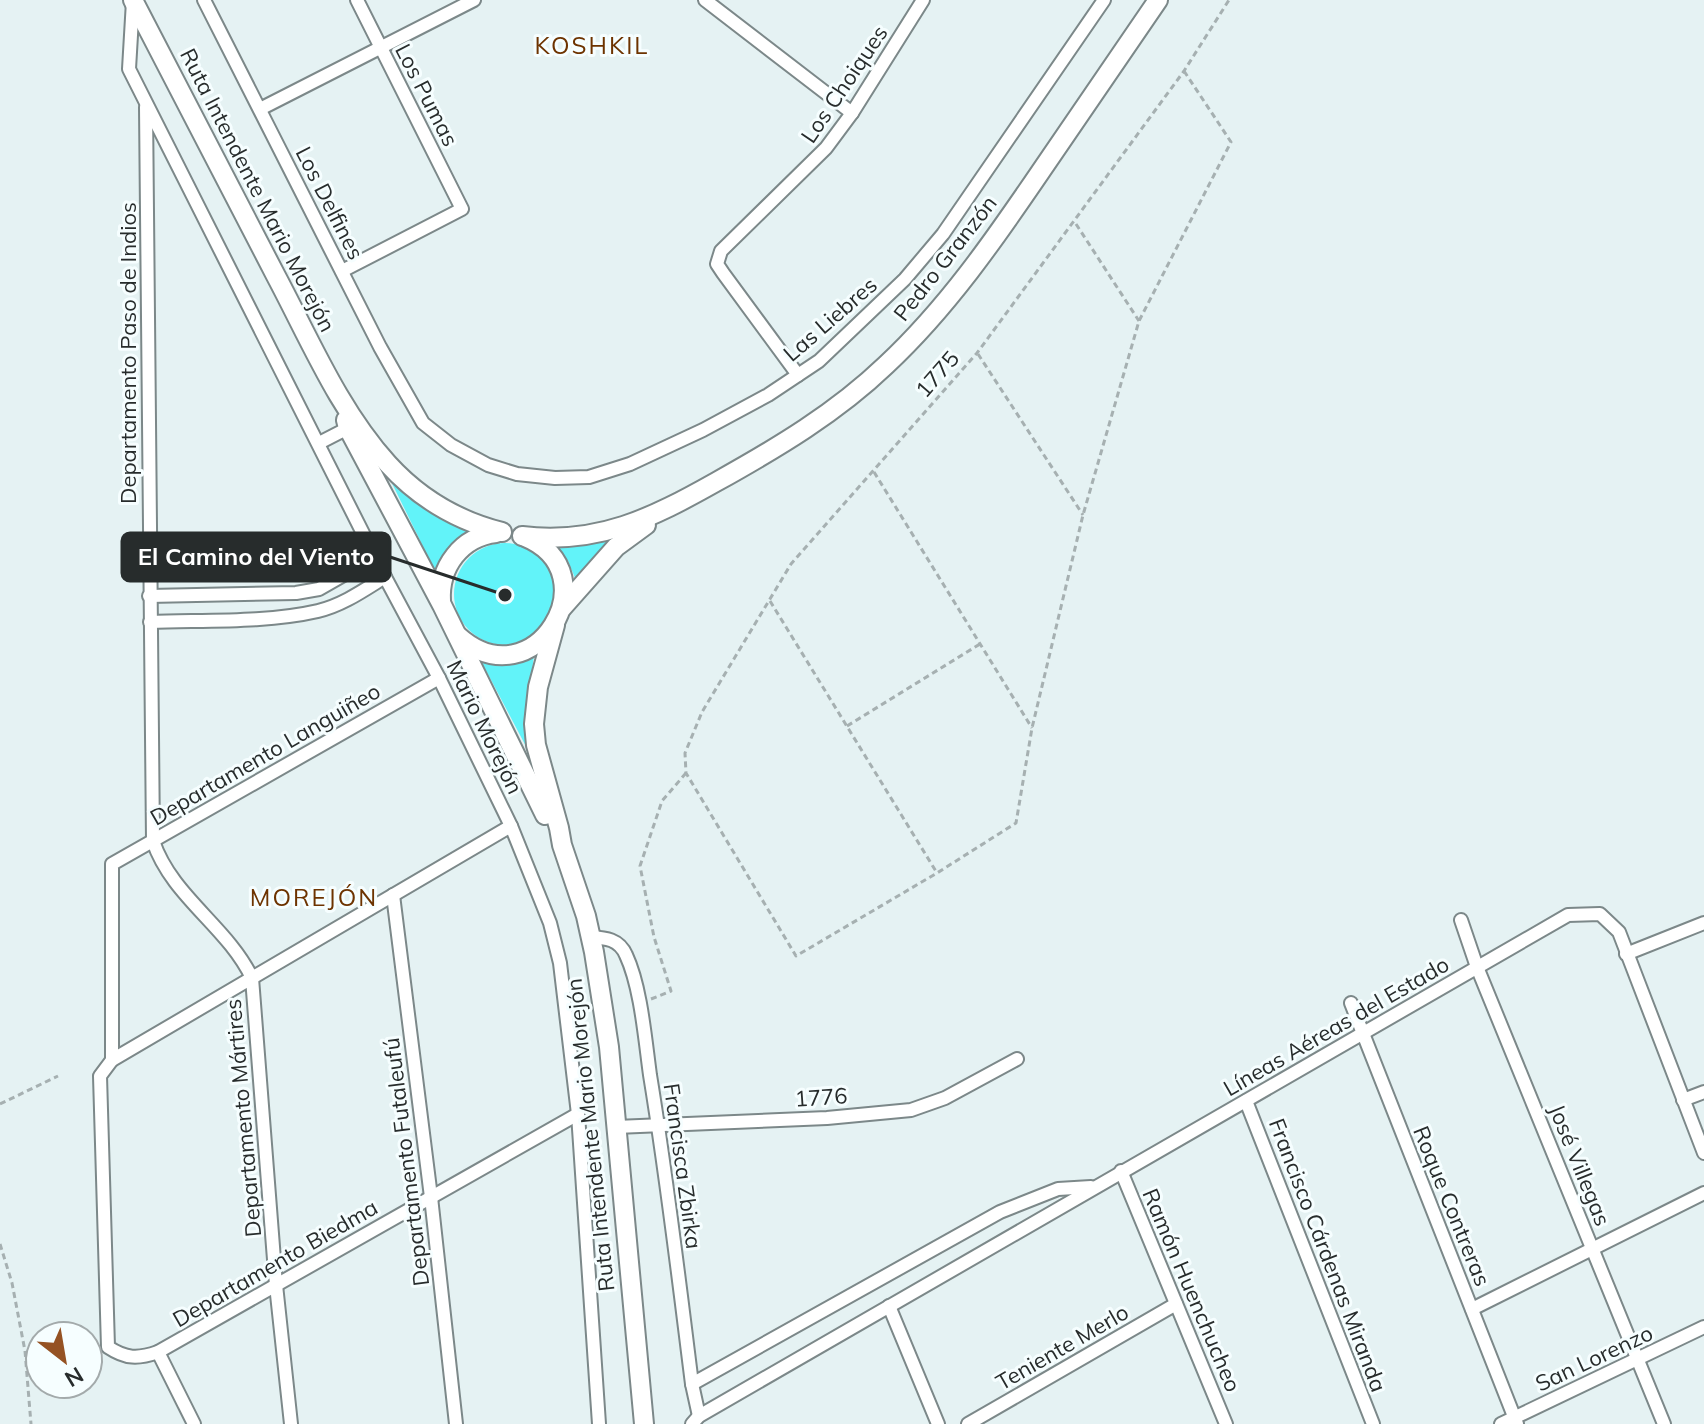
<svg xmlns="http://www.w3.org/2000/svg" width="1704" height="1424" viewBox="0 0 1704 1424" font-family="Mulish,sans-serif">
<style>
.green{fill:#62f3f9}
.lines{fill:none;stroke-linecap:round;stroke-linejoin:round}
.minor-casing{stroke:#7c8889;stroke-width:16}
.secondary-casing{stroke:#7c8889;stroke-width:22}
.path{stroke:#a6b0b1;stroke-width:3;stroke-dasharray:6 4;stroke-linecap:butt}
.minor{stroke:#fff;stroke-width:12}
.secondary{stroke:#fff;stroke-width:18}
.labels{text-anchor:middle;stroke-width:6;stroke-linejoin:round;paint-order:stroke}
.street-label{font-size:22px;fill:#272c2c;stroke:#f6feff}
.neighbourhood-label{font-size:24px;letter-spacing:2px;fill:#6d3300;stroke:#f6feff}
.leader{fill:none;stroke:#272c2c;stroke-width:3}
.callout-dot{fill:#272c2c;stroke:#f6feff;stroke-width:3}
.callout{fill:#272c2c;stroke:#272c2c;stroke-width:3}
.callout-label{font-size:24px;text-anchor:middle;font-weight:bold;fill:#fff}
</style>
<rect width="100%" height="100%" fill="#e5f2f3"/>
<g class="green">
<polygon points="384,467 475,531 437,575"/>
<polygon points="617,536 575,578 568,561 557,546"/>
<circle cx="505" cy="594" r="51"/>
<polygon points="534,655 526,721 530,754 480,659 503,663"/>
</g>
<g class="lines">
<defs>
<g id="minor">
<polyline points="204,0 380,347 423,423 451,445 488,465 517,474 555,478 589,477 630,464 703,430 768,395 819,361 905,279 943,234 1104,0"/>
<polyline points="705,0 852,113"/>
<polyline points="133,1 129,69 385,577 439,678 511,826 550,923 560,963 578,1114 599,1424"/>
<path d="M 146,107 L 153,841 C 172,897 227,926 252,978 L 276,1285 L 291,1424"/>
<polyline points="260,109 474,0"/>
<polyline points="342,271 462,209 357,0"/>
<polyline points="798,375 723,273 717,264 721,251 826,148 852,113 923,0"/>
<polyline points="319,443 354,425"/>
<polyline points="149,596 296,593 319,589 375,557"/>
<path d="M 150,622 C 203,620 266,623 318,611 C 343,605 364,590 385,577"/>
<path d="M 439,678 L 112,864 L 112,1060 L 100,1076 L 108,1347 C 126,1359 138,1359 158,1352 L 578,1114"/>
<polyline points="393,895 431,1197 456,1424"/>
<polyline points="1461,920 1477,967 1664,1424"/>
<path d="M 590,937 C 606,938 619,939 626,955 C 641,987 645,1039 650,1075 C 667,1178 679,1281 692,1384 L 699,1416"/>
<polyline points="1626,954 1704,923"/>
<polyline points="1351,1003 1517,1424"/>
<polyline points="112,1060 511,826"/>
<polyline points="1683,1100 1704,1092"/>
<polyline points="1246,1101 1373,1424"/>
<polyline points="616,1127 827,1118 911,1110 945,1098 1017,1059"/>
<polyline points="1121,1171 1226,1424"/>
<polyline points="889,1306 938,1424"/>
<polyline points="1472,1309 1704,1193"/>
<polyline points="158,1352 194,1424"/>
<polyline points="692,1384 1000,1212 1058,1189 1091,1187"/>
<polyline points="692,1424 699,1416 1568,915 1600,914 1619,932 1704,1153"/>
<polyline points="968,1424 1176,1304"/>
<polyline points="1501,1424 1704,1327"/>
</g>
<g id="secondary">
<path d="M 133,0 C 180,92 228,184 276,276 C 310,340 339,410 388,464 C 419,498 458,521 502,532"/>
<polyline points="346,420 348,428 442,605 545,815"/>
<path d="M 522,536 C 598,545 652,518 716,482 C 777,448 836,413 886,365 C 947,308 994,240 1041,171 C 1080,114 1119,57 1158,0"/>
<path d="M 441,601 C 439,567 461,537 496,533"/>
<polyline points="562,608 616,547 646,525"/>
<polyline points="555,625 538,687 534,724 536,745 559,828 562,845 586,916 594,952 609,1047 644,1424"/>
<path d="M 458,636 C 534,704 613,573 525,537"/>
</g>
</defs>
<use href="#minor" class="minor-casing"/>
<use href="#secondary" class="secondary-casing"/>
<g class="path">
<polyline points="1184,71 1231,142 1139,321 1083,515 1032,728 1016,823 937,873 796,956 686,773 685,753 702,712 791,564 977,353 1184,71 1229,0"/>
<polyline points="1076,224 1139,321"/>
<polyline points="978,354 1083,515"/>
<polyline points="874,472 1032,728"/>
<polyline points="770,601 937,873"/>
<polyline points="847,726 980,644"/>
<polyline points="651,999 671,991 654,937 640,866 662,801 686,773"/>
<polyline points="0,1104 58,1076"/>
<polyline points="0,1244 12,1283 25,1351 31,1424"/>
</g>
<use href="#minor" class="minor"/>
<use href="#secondary" class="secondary"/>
</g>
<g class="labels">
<g class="street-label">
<text transform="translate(844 84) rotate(-56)" y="8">Los Choiques</text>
<text transform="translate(427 95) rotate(63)" y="8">Los Pumas</text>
<text transform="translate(258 190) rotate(63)" y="8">Ruta Intendente Mario Morejón</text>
<text transform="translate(330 203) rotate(63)" y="8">Los Delfines</text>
<text transform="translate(945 258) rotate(-52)" y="8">Pedro Granzón</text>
<text transform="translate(830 319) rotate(-41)" y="8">Las Liebres</text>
<text transform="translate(128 353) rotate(-90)" y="8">Departamento Paso de Indios</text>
<text transform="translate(937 374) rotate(-49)" y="8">1775</text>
<text transform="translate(485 727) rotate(64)" y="8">Mario Morejón</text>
<text transform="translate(265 754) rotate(-30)" y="8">Departamento Languiñeo</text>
<text transform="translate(1336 1026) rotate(-30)" y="8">Líneas Aéreas del Estado</text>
<text transform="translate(821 1097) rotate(-4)" y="8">1776</text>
<text transform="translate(243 1118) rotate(-95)" y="8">Departamento Mártires</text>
<text transform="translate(590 1135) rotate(-96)" y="8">Ruta Intendente Mario Morejón</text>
<text transform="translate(406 1162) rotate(-97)" y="8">Departamento Futaleufú</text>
<text transform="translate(1580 1165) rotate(68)" y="8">José Villegas</text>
<text transform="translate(683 1166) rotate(82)" y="8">Francisca Zbirka</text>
<text transform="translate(1452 1206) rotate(68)" y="8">Roque Contreras</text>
<text transform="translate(1328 1255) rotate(69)" y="8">Francisco Cárdenas Miranda</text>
<text transform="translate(275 1263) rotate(-30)" y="8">Departamento Biedma</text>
<text transform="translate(1192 1290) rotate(67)" y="8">Ramón Huenchucheo</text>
<text transform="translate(1062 1347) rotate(-30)" y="8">Teniente Merlo</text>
<text transform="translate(1594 1358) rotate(-25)" y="8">San Lorenzo</text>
</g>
<g class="neighbourhood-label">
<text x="592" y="54">KOSHKIL</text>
<text x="314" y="906">MOREJÓN</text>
</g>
</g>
<path class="leader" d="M505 595L390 557"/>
<circle class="callout-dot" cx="505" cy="595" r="8"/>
<rect class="callout" x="122" y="533" width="268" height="48" rx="8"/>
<g class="callout-label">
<text x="256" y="565">El Camino del Viento</text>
</g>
<g transform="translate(64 1360) rotate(149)"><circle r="38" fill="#f6feff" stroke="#a3aaab" stroke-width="2"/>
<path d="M0-6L14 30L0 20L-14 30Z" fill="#955223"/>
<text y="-12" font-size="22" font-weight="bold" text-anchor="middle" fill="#272c2c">N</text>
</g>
</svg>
